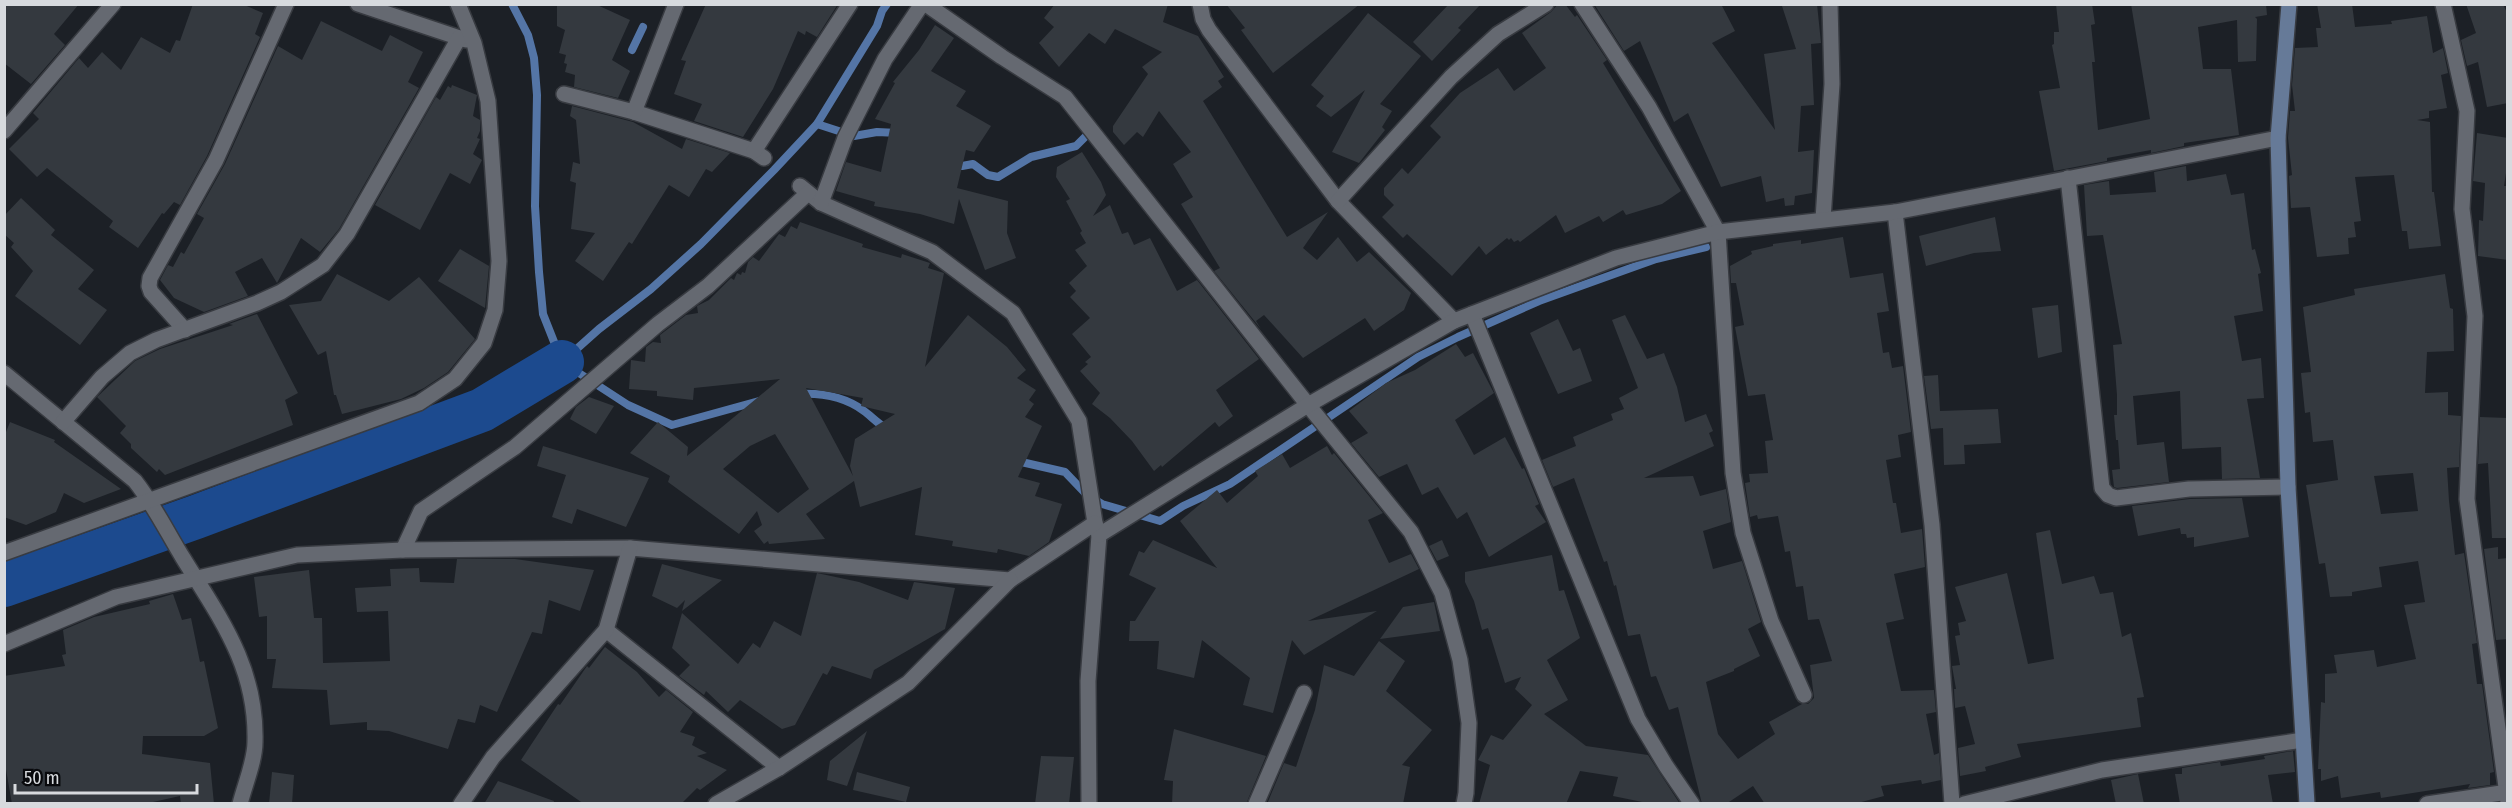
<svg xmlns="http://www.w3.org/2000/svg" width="2512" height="808" viewBox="0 0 2512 808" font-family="'Fira Sans Condensed',sans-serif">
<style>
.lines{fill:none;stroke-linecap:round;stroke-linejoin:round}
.stream{stroke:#5475a6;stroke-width:8}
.river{stroke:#1c4a8e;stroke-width:44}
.building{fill:#34393f;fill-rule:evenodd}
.minor-casing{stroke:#383b41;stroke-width:18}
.secondary-casing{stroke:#383b41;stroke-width:18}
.minor{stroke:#656971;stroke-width:15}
.secondary{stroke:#667a98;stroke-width:15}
</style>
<rect width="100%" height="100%" fill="#1c2026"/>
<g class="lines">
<g class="stream">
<polyline points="512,4 528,35 534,58 537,95 535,206 539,272 543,314 562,362 628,405 672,425 759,401"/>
<polyline points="632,50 643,27"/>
<polyline points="817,124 854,136 877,132 898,133"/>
<polyline points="952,164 962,166 973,164 988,175 998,177 1031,157 1076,146 1085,137"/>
<polyline points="562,362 599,329 651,289 701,244 774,170 817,124 877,26 882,11 887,4"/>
<path d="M 800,394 C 823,393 845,397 864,411 C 871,416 878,424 886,428"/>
<polyline points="1017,461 1065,472 1087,495 1102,504 1160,521 1183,506 1230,484 1418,357 1458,337 1539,301 1628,269 1656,259 1706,247"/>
</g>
<polyline class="river" points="4,585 196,517 482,410 562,362"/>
</g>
<g class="building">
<polygon points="4,4 79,4 54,34 65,45 31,84 4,63"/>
<polygon points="193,4 242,4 263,13 255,34 260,37 207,156 180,205 174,202 164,214 162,213 138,248 109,227 113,221 47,168 37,177 9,149 39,119 33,113 79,58 88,68 102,52 121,70 141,37 170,53 176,40 180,41"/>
<polygon points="557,4 595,4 630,20 612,60 630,71 618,98 574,87 575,75 565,72 567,64 564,63 566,55 559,53 565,30 557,26"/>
<polygon points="706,4 838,4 817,37 806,31 805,35 798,31 773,89 743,137 694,121 702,104 674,94 686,61 681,60"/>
<polygon points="1055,4 1168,4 1163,22 1198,36 1224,77 1218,81 1222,87 1203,101 1287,237 1328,212 1303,248 1317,260 1338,237 1357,262 1369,252 1411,293 1404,310 1374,331 1365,318 1303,358 1264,315 1256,321 1261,329 1214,271 1220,268 1181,204 1193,197 1173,164 1191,152 1159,111 1143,137 1137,132 1124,145 1113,132 1113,126 1148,74 1142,67 1162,52 1115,29 1105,44 1089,33 1059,67 1039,43 1054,27 1044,18"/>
<polygon points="1226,4 1360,4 1273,73 1241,30 1245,28"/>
<polygon points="1449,4 1481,4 1458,28 1461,30 1432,61 1413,42"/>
<polygon points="1558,4 1565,4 1575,17 1577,15 1607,60 1603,63 1681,191 1662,204 1626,215 1623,210 1603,222 1599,216 1565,233 1556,215 1520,242 1518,240 1514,242 1511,238 1509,240 1507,238 1486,255 1479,246 1452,276 1407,234 1403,238 1382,217 1394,205 1384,195 1384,188 1402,168 1408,174 1441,137 1430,126 1460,93 1498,68 1514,91 1546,68 1522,33 1551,12"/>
<polygon points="1594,4 1721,4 1735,31 1712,43 1775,130 1764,54 1796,49 1782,6 1817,4 1821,43 1811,44 1814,105 1801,106 1798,152 1814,150 1812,193 1795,196 1794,205 1785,206 1784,198 1766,202 1761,176 1721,187 1688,113 1674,122 1640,41 1624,51"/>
<polygon points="2056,4 2092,4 2095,24 2091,25 2095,62 2092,62 2098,130 2150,119 2131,4 2266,4 2267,15 2255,17 2257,19 2256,61 2238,62 2237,20 2198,27 2203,69 2231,69 2239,135 2184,143 2184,146 2151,153 2151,150 2107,158 2107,161 2054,171 2039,91 2060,88 2052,45 2054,44 2054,32 2059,32"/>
<polygon points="2317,4 2352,4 2355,27 2392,24 2391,21 2427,16 2433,53 2443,48 2448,73 2441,75 2447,108 2429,111 2429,118 2417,120 2430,122 2432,192 2434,192 2441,246 2409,249 2407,231 2402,231 2394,175 2355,177 2361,221 2354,222 2356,237 2348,238 2349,254 2317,257 2310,207 2291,208 2289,176 2292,175 2288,138 2290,111 2295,111 2292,85 2295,48 2318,47 2316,28 2321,28"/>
<polygon points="2466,4 2503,4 2508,15 2508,103 2487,107 2478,62 2467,66 2461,40 2476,33"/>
<polygon points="1368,13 1421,56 1380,104 1392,111 1382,127 1385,130 1359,163 1332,152 1365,90 1331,117 1316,106 1324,96 1311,85"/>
<polygon points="321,21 382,51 390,35 423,52 408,82 419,88 339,229 320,252 301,238 277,283 262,258 235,272 248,296 204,312 174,298 160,280 168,265 173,267 181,252 184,254 204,218 197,214 225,164 278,46 302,60"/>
<polygon points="935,25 954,38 931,71 966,91 956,106 991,126 974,152 966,150 957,188 1008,201 1007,233 1016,258 985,270 959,199 954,224 920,214 874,206 875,202 836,191 846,162 881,172 891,124 875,119 895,83 893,82 919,50"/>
<polygon points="452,85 477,95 473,116 480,120 480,131 477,138 480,139 473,154 482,160 470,184 450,173 420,230 375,205 436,97 440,100 448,86 451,88"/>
<polygon points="572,106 633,122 682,149 686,139 730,153 712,172 706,169 689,197 669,185 632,244 629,242 603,281 575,261 595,233 571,229 576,183 570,181 573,162 580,164 576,120 570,116"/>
<polygon points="2477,133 2508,138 2508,160 2504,186 2508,186 2508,260 2478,256 2479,220 2483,221 2485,183 2473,181"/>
<polygon points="1082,152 1101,182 1106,195 1093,216 1110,205 1122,234 1128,232 1134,245 1150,238 1177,291 1197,280 1259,359 1216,390 1233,416 1219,427 1215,422 1162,467 1161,465 1154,471 1132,441 1110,418 1092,404 1100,393 1080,371 1088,364 1085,362 1091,357 1072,334 1090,318 1070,297 1076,291 1069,283 1087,266 1075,250 1086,243 1080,233 1082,231 1066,201 1070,199 1056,177 1057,167"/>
<polygon points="2186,166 2187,181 2226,174 2231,195 2244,193 2252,250 2255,249 2261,273 2258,274 2263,311 2234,316 2242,361 2261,358 2264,398 2247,399 2260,478 2222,479 2221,447 2182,449 2180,391 2133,396 2137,445 2164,442 2169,482 2117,488 2114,487 2112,470 2120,469 2118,440 2116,440 2114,415 2117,415 2117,395 2113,345 2122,344 2103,235 2087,236 2084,185 2109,181 2110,195 2156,192 2154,172"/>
<polygon points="21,198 55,230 51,235 94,270 78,289 107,310 80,345 15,296 33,271 11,247 14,243 4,234 4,216"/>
<polygon points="1995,217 2001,251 1974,253 1926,266 1919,236"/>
<path d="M 800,222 L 863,244 L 862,247 L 901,258 L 902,254 L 930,263 L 928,268 L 944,273 L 925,367 L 968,315 L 1007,347 L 1026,370 L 1017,378 L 1036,390 L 1029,400 L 1034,404 L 1025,417 L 1042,426 L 1018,477 L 1040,483 L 1035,496 L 1062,504 L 1049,542 L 1029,556 L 998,549 L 997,553 L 952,546 L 953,541 L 915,535 L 922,487 L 860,507 L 854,481 L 806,514 L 825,539 L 769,544 L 768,541 L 764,544 L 754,531 L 762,525 L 757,511 L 739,534 L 668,482 L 670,476 L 630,453 L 658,422 L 688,447 L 687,456 L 780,379 L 694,388 L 693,400 L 657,396 L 657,391 L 629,389 L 631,360 L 645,362 L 646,347 L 653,342 L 661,343 L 660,335 L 686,315 L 698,313 L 697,306 L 709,300 L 731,278 L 734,280 L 737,273 L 741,275 L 742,272 L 745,273 L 748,262 L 753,257 L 759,261 L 779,234 L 785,237 L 791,226 L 797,229 ZM 806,388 L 863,398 L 861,406 L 895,414 L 855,439 L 850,466 L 853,476 ZM 775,434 L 809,489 L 778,513 L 723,469 L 750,446 Z"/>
<polygon points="1843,237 1850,278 1883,273 1889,311 1877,313 1883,353 1889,352 1892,368 1903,366 1911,432 1898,435 1901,457 1886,460 1893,503 1896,503 1901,533 1922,529 1925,567 1894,574 1904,619 1886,623 1901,691 1934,690 1936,712 1926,714 1934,755 1939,753 1941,780 1922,784 1921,780 1881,786 1884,796 1854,804 1765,804 1753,786 1726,804 1702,804 1678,707 1669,710 1656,676 1651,677 1640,634 1628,636 1616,585 1614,586 1607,561 1604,562 1574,478 1553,487 1542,460 1576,446 1573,437 1613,420 1611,414 1624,409 1619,398 1638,388 1612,320 1625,315 1647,359 1664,353 1677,387 1685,422 1706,414 1713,431 1709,433 1714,446 1644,478 1693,476 1700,496 1726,489 1731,522 1703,531 1713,569 1742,561 1761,622 1748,629 1760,656 1734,669 1734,671 1706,682 1718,734 1738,759 1775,734 1769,722 1802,704 1808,704 1814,698 1810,665 1832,661 1819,619 1808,620 1803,586 1796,587 1790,551 1785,552 1778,516 1758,519 1757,515 1750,517 1745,483 1750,482 1749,474 1768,473 1765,441 1773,440 1765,394 1748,396 1735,327 1744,325 1736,283 1731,283 1730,266 1752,254 1751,251 1773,246 1773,244 1801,240 1801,244"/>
<polygon points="460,249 489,266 485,308 438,281"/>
<polygon points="337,274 389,301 419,277 475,339 448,372 424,388 401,399 342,414 336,395 334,395 326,351 318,355 289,305 321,301"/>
<path d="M 2445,274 L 2450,308 L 2453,309 L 2454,351 L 2427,352 L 2425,393 L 2448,392 L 2448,415 L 2461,416 L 2459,467 L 2447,468 L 2449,501 L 2455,555 L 2464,553 L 2477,643 L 2472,644 L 2477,684 L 2482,684 L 2494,772 L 2490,773 L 2490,785 L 2468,788 L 2470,784 L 2381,798 L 2380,792 L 2341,798 L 2338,776 L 2321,781 L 2321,769 L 2318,769 L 2321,702 L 2325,703 L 2325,674 L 2337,673 L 2334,655 L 2374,650 L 2377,667 L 2416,659 L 2404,605 L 2425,602 L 2418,561 L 2379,567 L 2382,587 L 2352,592 L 2352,596 L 2330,597 L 2325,563 L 2319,564 L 2306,485 L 2338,480 L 2333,440 L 2313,442 L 2310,412 L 2305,413 L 2301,373 L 2311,372 L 2303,307 L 2355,295 L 2354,289 ZM 2413,473 L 2418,511 L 2381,514 L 2374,476 Z"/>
<polygon points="2058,305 2062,352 2038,358 2032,308"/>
<polygon points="257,314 298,393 285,400 293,425 165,475 159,469 157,472 131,448 131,444 120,433 126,426 97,397 135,361 160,349 233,325 229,324"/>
<polygon points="1558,319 1573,351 1580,348 1592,381 1558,394 1530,333"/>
<polygon points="1456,344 1465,357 1473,353 1494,393 1455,420 1474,455 1505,437 1522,469 1524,468 1539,504 1535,506 1546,522 1489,557 1467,512 1457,519 1438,487 1422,495 1407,464 1379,477 1351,443 1368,433 1349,411 1386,383 1415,370"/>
<polygon points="1938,375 1940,411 1998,409 2001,443 1964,445 1965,464 1944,465 1943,428 1931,429 1924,376"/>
<polygon points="589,397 614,406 596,434 570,419 576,407"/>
<polygon points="2480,417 2508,418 2508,538 2492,538 2488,463 2478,464"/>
<polygon points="10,422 55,440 54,442 121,489 84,503 64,493 56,512 26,525 4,517 4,437"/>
<polygon points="543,446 649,478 626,527 577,509 572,524 552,517 566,475 537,466"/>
<polygon points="1327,446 1332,455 1334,453 1383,513 1368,520 1389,563 1411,554 1419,569 1308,621 1377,611 1304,655 1292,640 1273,713 1243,705 1250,678 1202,640 1194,678 1157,669 1159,641 1129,641 1130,621 1135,621 1156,588 1129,575 1139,551 1144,553 1153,540 1217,568 1180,521 1217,490 1227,503 1258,476 1255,471 1282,454 1290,468"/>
<polygon points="2242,498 2249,537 2194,547 2194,537 2187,538 2186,534 2181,534 2180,528 2138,536 2132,506 2190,499"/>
<polygon points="2050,530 2062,584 2094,576 2100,594 2113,592 2122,637 2131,633 2139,672 2144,697 2137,698 2141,727 2017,744 2021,757 1985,767 1986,771 1960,776 1958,748 1975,744 1965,706 1955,708 1954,689 1956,689 1952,666 1960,665 1955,636 1960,635 1958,623 1966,621 1955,587 2007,573 2028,664 2054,659 2036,533"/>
<polygon points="1442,540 1449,556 1437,561 1429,546"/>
<polygon points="2498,547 2498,559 2508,558 2508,639 2496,640 2484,549"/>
<polygon points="1552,555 1559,591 1564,590 1580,638 1547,660 1568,700 1544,714 1586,746 1648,755 1680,804 1652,804 1613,796 1618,777 1580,771 1566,804 1479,804 1490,765 1478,760 1491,735 1503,740 1532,705 1515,689 1521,677 1505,683 1488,628 1482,630 1474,601 1465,582 1465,572"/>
<polygon points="457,559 515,559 594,570 580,611 549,600 542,634 532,632 497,712 480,705 475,723 458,719 448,749 389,731 367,730 367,722 330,725 327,690 272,688 276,659 267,659 267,616 259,617 254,577 309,570 314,618 322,618 323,663 390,661 388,611 357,612 355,588 391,586 390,569 419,568 420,582 454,583"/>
<polygon points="662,564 703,575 722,580 682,611 685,600 677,608 652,596"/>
<polygon points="817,573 859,582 908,600 914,582 955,588 945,629 874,670 871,679 832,666 827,675 823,673 795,725 782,729 740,700 728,712 706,691 704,695 679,676 690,665 672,648 682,613 738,664 753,643 760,648 774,621 801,636"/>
<polygon points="173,594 182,620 191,618 200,662 204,661 218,728 204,736 143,736 142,754 210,763 214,804 181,804 180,796 144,804 12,804 4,758 4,676 65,666 62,655 66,654 63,630 94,617 150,604 149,601"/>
<polygon points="1434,602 1440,631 1380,639 1403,607"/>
<polygon points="1379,641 1405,661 1386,691 1432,730 1402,765 1410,767 1403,804 1267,804 1284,763 1296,767 1315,710 1324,665 1354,676"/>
<polygon points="605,647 637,672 659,697 666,690 693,712 680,732 695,737 692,745 707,753 697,756 727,770 700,790 697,788 681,804 584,804 521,760 558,704 560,705 587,666 589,668"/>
<polygon points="1174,729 1266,756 1246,804 1172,804 1173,781 1164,780"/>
<polygon points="867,731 847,786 827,780 830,761"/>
<polygon points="2293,751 2295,772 2268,775 2273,804 2180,804 2175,774 2182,774 2182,768 2220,762 2221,766 2265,759 2264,756"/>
<polygon points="1041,756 1074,757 1069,804 1035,804"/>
<polygon points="272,772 294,775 292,804 269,804"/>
<polygon points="857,772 910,787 906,802 853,790"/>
<polygon points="2138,774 2144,804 2116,804 2111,780"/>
<polygon points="498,781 554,801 553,804 484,804"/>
</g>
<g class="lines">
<defs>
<g id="minor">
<polyline points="358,4 466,40"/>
<polyline points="926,4 1002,57 1065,97 1308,405 1411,532 1442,593 1460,660 1469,723 1466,793 1464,804"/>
<polyline points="1200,4 1203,19 1209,30 1338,201 1454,321"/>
<polyline points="1582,4 1649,107 1718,232 1733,473 1743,533 1771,621 1804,695"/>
<polyline points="2443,4 2467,111 2462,209 2475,316 2467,499 2508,802"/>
<polyline points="564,94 634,112 754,151 764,158"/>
<polyline points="634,112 676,4"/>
<polyline points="4,131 113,4"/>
<polyline points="754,151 850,4"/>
<polyline points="2068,178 2102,488 2108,495 2116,498 2189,489 2288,487"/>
<polyline points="800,186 821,203 932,252 1013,313 1079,421 1095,523 1099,535 1088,681 1089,804"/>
<polyline points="1338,201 1451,77 1498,34 1546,4"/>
<polyline points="821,203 845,138 885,59 922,4"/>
<polyline points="1895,212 1932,525 1952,804"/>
<polyline points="1823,219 1832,84 1830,4"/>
<polyline points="1472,314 1638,719 1666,766 1692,804"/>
<polyline points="185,330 151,292 149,286 150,278 216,160 286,4"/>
<path d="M 4,373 L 135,481 C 154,505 167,532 183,558 C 220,618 257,667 255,742 C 255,761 245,784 240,804"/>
<polyline points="63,422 102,377 130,353 156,340 257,303 281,292 323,265 347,234 459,38"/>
<polyline points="1099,535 1308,405 1454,321 1616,258 1718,232 1895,212 2278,138"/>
<polyline points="403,550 421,511 515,447 658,324 708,286 808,193"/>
<polyline points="4,553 419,403 455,379 484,343 495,310 499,261 488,101 474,43 458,4"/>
<polyline points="606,630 779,768"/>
<polyline points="4,644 116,597 297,555 403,550 630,548 1010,580 1095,523"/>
<polyline points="461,804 493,757 606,630 630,548"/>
<polyline points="716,804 779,768 908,683 1010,580"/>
<polyline points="1256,804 1304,693"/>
<polyline points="1964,804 2102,770 2303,740"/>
<polyline points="2427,804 2508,792"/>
</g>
<polyline id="secondary" points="2289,4 2278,138 2288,487 2307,804"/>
</defs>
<use href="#minor" class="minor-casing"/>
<use href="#secondary" class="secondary-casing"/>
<use href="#minor" class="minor"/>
<use href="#secondary" class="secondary"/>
</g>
<rect width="2512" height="808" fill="none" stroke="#d7dade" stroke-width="12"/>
<path d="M15 784v9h182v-9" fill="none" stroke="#d7dade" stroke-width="3"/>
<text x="24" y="784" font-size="18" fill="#d7dade" stroke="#08090c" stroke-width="4.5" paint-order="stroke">50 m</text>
</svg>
